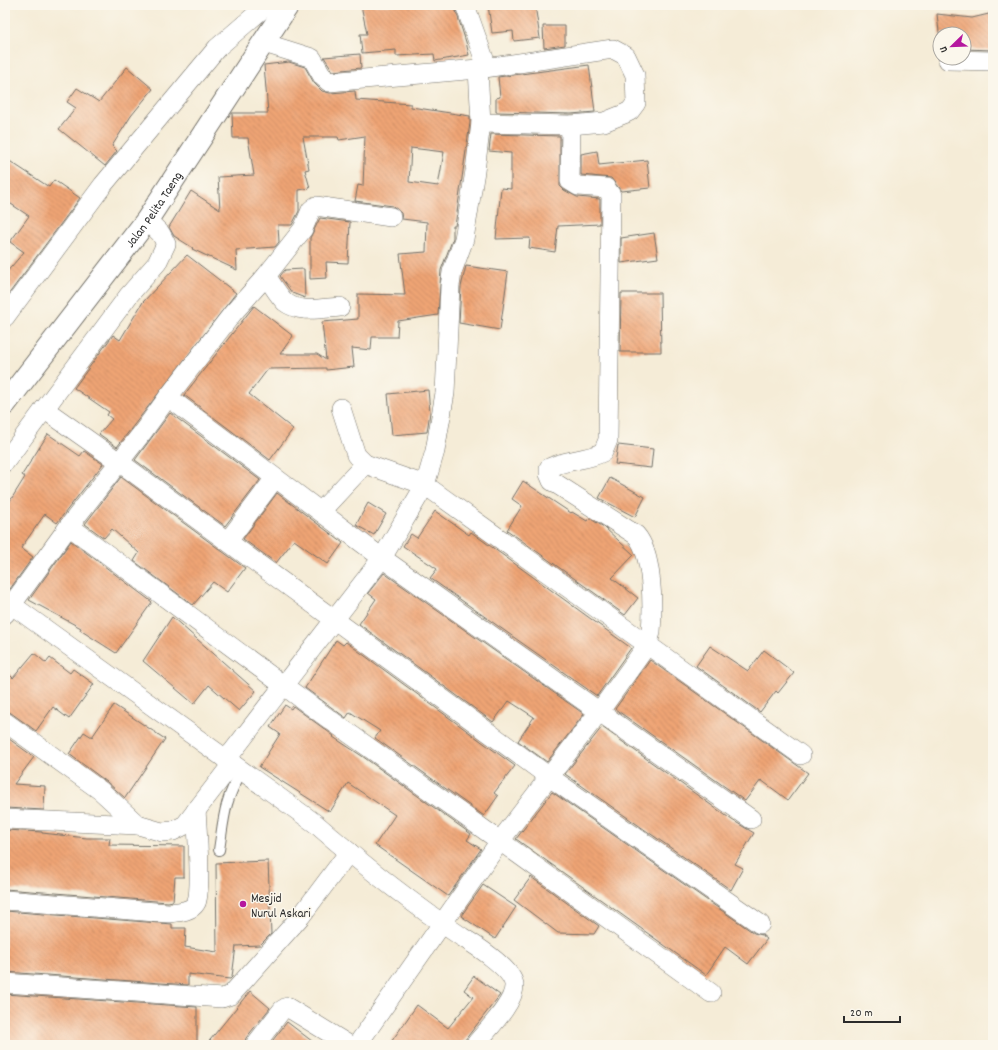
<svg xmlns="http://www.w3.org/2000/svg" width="998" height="1050" viewBox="0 0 998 1050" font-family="Dekko,sans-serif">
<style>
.building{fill:url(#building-back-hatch);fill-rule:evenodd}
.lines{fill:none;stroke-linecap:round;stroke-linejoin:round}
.lane-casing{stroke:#726f67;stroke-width:12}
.street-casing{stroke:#726f67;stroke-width:20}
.secondary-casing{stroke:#726f67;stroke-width:24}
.lane{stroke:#fff;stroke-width:10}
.street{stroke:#fff;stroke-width:19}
.secondary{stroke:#fff;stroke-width:22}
.poi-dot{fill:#b5179e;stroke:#fbf7ec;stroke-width:1.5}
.labels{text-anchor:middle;stroke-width:3;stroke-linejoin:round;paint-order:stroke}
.street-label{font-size:13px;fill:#2b2b2b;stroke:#fbf7ec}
.poi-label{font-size:13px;fill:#2b2b2b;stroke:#fbf7ec;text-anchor:start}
</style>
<defs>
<pattern id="building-back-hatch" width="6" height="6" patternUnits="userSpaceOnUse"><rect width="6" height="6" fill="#efa474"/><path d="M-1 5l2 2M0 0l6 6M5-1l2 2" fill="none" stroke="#c2865f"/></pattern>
</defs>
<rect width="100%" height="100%" fill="#fbf7ec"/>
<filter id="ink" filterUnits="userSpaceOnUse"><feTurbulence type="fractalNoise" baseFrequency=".025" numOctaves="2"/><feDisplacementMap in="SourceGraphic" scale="8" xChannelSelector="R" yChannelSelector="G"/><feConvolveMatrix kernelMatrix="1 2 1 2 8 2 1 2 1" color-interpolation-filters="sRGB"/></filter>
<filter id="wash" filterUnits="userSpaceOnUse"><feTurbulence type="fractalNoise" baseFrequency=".012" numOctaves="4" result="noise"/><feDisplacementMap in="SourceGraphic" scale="16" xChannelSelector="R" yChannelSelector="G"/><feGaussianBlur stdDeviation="0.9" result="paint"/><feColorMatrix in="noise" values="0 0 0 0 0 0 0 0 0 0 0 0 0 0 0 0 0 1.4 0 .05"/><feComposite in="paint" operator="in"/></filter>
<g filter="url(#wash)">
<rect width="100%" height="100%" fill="#f5ecd7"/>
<g id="blocks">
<g class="building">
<polygon points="361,5 454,5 466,42 469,55 435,61 434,54 396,56 396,50 362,53 360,34 367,34"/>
<polygon points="488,5 508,5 509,8 535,5 540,38 514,41 513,31 492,33"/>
<polygon points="993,13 993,50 964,49 964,34 940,34 940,41 937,14 972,18"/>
<polygon points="543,26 565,26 565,45 544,48"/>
<polygon points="360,54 361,68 333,71 324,57"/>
<path d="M 289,62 L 305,67 L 314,83 L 322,91 L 330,93 L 355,91 L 356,100 L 411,104 L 411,107 L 470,116 L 470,123 L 455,226 L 453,226 L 453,238 L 441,270 L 438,315 L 398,321 L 397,337 L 372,337 L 371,350 L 352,348 L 354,367 L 326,370 L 326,368 L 268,369 L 249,394 L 293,429 L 270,460 L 184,395 L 254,306 L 293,336 L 280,354 L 317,354 L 326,360 L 322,322 L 358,319 L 358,294 L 405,295 L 400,254 L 426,252 L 427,222 L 402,219 L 401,213 L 393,206 L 355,201 L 358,185 L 363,186 L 365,136 L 339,140 L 338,137 L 303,137 L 309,169 L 305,170 L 310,188 L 299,190 L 299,211 L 292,225 L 278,225 L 279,242 L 275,247 L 236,250 L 237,270 L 192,249 L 193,248 L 174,236 L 169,227 L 191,191 L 220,210 L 218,177 L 254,175 L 248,138 L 233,138 L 232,113 L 268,113 L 264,65 ZM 411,148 L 444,152 L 438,186 L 409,182 Z"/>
<polygon points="589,65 595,112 571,114 496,112 496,98 500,97 498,77"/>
<polygon points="127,67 153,89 131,116 112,146 117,151 105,166 59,129 76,108 67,102 77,88 99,102"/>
<polygon points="491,134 560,136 560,186 564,190 577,197 600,199 600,224 558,226 555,252 529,248 530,238 496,239 501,188 511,189 511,153 489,151"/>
<polygon points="597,151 599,165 647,160 650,188 621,191 611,178 581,175 581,154"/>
<polygon points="5,158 49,187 54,180 80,198 5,299 5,274 24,252 10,242 29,216 5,200"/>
<polygon points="320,218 350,222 348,263 326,262 327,278 310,279 310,238"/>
<polygon points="654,233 658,258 621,263 621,238"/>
<polygon points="187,255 236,293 117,447 99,434 112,419 107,415 109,412 74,388 113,335 120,340 143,302"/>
<polygon points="466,266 508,272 500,330 459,323 461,287"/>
<polygon points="304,269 305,298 292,293 280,276 285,270"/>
<polygon points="621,293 660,293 661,352 620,352"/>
<polygon points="428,390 430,412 427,432 392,435 388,394"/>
<polygon points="170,413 260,480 225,526 135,460"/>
<polygon points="48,434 80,456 84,451 103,464 57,523 45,514 21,548 33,557 10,589 5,585 5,509 25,477 22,475"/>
<polygon points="618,445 653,449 651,468 615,464"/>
<polygon points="121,477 245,568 227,592 213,582 193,605 134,561 139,553 112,529 104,538 85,524"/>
<polygon points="610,478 645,497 635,517 599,498"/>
<polygon points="523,481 571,513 572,512 587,521 589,518 604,527 634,555 612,578 638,598 625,615 507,530 522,506 512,499"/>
<polygon points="277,493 343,543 328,564 294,540 276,563 243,539"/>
<polygon points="368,503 386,514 374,535 356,525"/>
<polygon points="435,511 469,535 471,532 631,648 597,696 430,578 437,569 403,546 411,534 417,538"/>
<polygon points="71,541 152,602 116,653 80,630 81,628 29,600"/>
<polygon points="384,573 584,714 547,762 518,741 534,717 509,701 493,722 359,624 376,599 368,593"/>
<polygon points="172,617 256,691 239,711 209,685 194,704 143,661"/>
<polygon points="336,640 343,645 346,642 515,766 494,793 498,796 484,816 375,738 380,731 350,712 346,718 305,688"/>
<polygon points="710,646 748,671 764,650 794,673 778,693 776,691 760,712 696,666"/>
<polygon points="34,653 46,663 50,658 70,673 73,669 94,684 69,719 53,707 36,731 11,713 5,711 5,670 13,678"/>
<polygon points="650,660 808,773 788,800 761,780 745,801 615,709"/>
<polygon points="114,705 165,739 125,798 107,782 69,754 84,732 92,737"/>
<polygon points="285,705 291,709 293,706 334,736 333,737 362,756 471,834 467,840 481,849 448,896 375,845 395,815 348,783 330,812 259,767 280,734 270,727"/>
<polygon points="602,727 732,820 754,833 735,864 743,868 731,890 565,774"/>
<polygon points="5,736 34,757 14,784 45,786 44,810 5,808"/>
<polygon points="552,792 754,933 762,935 767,939 748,964 725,947 706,975 516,839"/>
<polygon points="5,830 42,832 42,833 87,838 110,838 109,845 184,846 184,877 175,877 173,901 168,902 5,889"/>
<polygon points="268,861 271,934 260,945 236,946 232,977 230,979 188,974 188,985 5,972 5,911 172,924 172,928 186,928 185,947 217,952 216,863"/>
<polygon points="531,877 599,926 594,934 558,933 514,900"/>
<polygon points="483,885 516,907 495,939 461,916"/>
<polygon points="474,976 500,995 461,1045 389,1045 417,1005 448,1028 473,997 464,990"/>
<polygon points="250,991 270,1008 246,1038 244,1045 206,1045"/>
<polygon points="5,994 197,1007 197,1045 5,1045"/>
<polygon points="287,1022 317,1045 269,1045"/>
</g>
</g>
</g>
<g filter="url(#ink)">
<use href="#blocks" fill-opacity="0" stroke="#726f67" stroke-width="1"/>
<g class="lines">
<defs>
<path id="lane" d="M 219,850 C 224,818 224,800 242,771"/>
<g id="street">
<polyline points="465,5 487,67"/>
<polyline points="264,43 312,58 323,77 329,82 478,69 613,49 626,56 635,75 636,103 630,111 624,114 604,122 571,125 481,123"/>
<polyline points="948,60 993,61"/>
<path d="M 266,276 C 272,284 278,295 285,302 C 300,314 323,308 340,307"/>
<polyline points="5,317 103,185 217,48 267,5"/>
<polyline points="168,397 233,313 266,276 303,229 311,210 316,206 391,217"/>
<polyline points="341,408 356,455 365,464"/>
<polyline points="44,409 119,462 548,776 760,924"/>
<polyline points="5,462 129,295 157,263 166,244 161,234 147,220"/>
<polyline points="321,511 365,464 425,485 801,755"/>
<path d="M 69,526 L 322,714 L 500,841 L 599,712 L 648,644 L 651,632 C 653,606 653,554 636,535 L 552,481 L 549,474 L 549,468 C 566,459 586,461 603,452 L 608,440 L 611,195 L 606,188 L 578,186 L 570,181 L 571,125"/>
<polyline points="228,541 275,478"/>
<path d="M 5,600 L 316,824 C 362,864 411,903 462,937 C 475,945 513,969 514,985 C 515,1003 486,1031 475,1045"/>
<polyline points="5,614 69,526 142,433 168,397 382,558 425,485 435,451 445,393 450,286 452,272 464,239 475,171 481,123 478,69"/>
<polyline points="5,722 101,791 138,825"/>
<polyline points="226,760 382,558 751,819"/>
<polyline points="5,819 138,825 162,832 173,831 185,825 232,764"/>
<path d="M 5,900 L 168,913 C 178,912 191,912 196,903 C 202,892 197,826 196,810"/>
<polyline points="5,983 222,998 231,995 301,916 349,852"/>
<polyline points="255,1045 282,1010 287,1007 349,1045"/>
<polyline points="357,1045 500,841 711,993"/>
</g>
<g id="secondary">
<path id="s1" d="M 5,404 L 147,220 L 288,5"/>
</g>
</defs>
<use href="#lane" class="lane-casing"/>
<use href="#street" class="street-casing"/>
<use href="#secondary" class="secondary-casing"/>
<use href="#lane" class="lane"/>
<use href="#street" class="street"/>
<use href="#secondary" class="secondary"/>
</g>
</g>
<circle class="poi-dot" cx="243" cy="904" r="4"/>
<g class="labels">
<g class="street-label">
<text dy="5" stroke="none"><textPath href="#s1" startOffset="245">Jalan Pelita Taeng</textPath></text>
</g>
<g class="poi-label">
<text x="251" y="902">Mesjid<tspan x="251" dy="15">Nurul Askari</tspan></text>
</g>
</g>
<rect width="998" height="1050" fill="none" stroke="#fbf7ec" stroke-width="20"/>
<g transform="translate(952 46) rotate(247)"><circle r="19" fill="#fbf7ec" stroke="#a8a59f"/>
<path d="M0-3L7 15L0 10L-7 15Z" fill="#b5179e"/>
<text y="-6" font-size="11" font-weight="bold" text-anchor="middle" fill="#2b2b2b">U</text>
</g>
<path d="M844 1016v6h56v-6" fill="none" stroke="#2b2b2b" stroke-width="2"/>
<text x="850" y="1016" font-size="12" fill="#2b2b2b" stroke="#fbf7ec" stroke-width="3" paint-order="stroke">20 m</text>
</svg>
